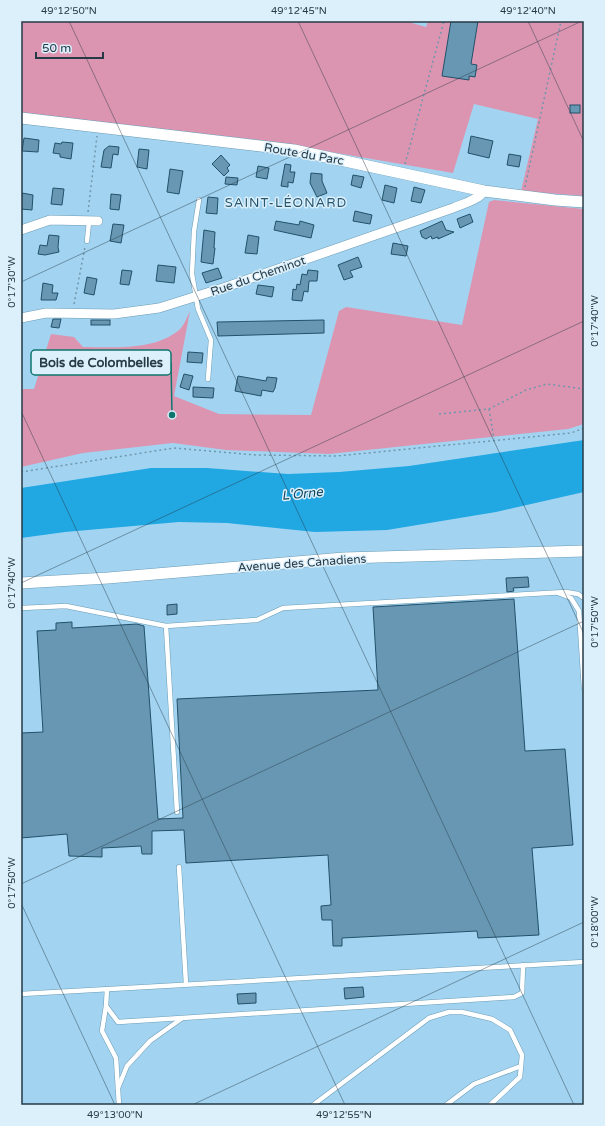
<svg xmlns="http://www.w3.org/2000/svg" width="605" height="1126" viewBox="0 0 605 1126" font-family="'Varela Round',sans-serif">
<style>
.green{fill:#dc95b1}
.water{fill:#21a7e2}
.building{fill:#6897b3;stroke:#22516a}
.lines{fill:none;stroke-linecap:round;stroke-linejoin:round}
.service-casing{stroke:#6b9bb6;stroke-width:5.5}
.minor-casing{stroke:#6b9bb6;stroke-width:10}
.tertiary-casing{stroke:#6b9bb6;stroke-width:12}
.path{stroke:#7096ac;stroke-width:1.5;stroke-dasharray:2 3;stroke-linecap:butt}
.service{stroke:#fff;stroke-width:4.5}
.minor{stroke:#fff;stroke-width:9}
.tertiary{stroke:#fff;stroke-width:11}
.ticks{fill:none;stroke:#263a46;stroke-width:1;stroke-opacity:0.45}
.labels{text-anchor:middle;stroke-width:3;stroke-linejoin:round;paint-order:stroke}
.street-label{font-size:12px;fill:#263a46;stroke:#dcf0fc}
.neighbourhood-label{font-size:13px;letter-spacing:1px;fill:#27566f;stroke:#dcf0fc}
.water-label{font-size:13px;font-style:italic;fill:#10435c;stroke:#dcf0fc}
.leader{fill:none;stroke:#0f766e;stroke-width:1.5}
.callout-dot{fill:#0f766e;stroke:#dcf0fc;stroke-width:1.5}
.callout{fill:#dcf0fc;stroke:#0f766e;stroke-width:1.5}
.callout-label{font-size:13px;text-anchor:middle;font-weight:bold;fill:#263a46}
.neatline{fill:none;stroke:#263a46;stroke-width:1.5}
.ticks-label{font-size:10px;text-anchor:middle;fill:#263a46}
</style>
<rect width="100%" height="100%" fill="#a2d4f1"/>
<g class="green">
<polygon points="21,21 405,21 426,27 428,21 584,21 584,196 521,191 538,119 474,104 453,173 267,141 21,113"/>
<path d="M 494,200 L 584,209 L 584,424 L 568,429 L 329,454 L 226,450 L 173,443 L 83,453 L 21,467 L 21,389 L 34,389 L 51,334 L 74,337 L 83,347 C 114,347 154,351 179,330 C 184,326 187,317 190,311 L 174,396 L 219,414 L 311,415 L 339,311 L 346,307 L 462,325 L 489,202 Z"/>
</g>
<polygon class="water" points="584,440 584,492 496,512 387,530 315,532 227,523 179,522 65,532 21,538 21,488 151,468 207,468 288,474 339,472 409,466"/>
<g class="building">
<polygon points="451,21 478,21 471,64 477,65 475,77 469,76 469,80 442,76"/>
<rect x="570" y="105" width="10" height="8"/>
<polygon points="471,136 493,141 489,158 468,153"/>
<polygon points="24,138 39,140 38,152 22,151"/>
<polygon points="62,142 73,143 71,159 60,157 60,154 53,153 55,143 61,144"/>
<polygon points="109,146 119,147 118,155 113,154 111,168 101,167 104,150"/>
<polygon points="139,149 149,150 147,169 137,167"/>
<polygon points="509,154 521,156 519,167 507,165"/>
<polygon points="221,155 230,165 227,168 229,171 224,176 212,164"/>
<polygon points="285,164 291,165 290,172 295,172 293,183 288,182 288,187 281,186"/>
<polygon points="258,166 269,168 267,179 256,177"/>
<polygon points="170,169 183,171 179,194 167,192"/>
<polygon points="311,173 322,174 322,181 327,193 317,197 310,183"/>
<polygon points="353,175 364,177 361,188 351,185"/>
<polygon points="226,177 238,178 237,185 225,184"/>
<polygon points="385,185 397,188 394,203 382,200"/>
<polygon points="414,187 425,190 421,203 411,201"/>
<polygon points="53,188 64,189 62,205 51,204"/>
<polygon points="22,193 33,195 32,210 21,209"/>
<polygon points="111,194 121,195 119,210 110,209"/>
<polygon points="208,197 218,198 217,214 206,213"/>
<polygon points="355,211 372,215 370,224 353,221"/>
<polygon points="470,214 473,222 460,228 457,219"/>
<polygon points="276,221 299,225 300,221 314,225 311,238 274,230"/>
<polygon points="442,221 446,230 454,232 438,239 438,237 432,239 431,236 426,239 422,237 420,231"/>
<polygon points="113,224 124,225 121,243 110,241"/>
<polygon points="204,230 215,232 214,248 215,248 213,264 201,262"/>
<polygon points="49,235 59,236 58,247 59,252 45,255 38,254 40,245 47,246"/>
<polygon points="248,235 259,237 257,254 245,253"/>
<polygon points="393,243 408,246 406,256 391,254"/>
<polygon points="358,257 362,267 350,271 353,277 344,280 338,265"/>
<polygon points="158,265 176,267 174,283 156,281"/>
<polygon points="218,268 222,278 206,283 202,273"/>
<polygon points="122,270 132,271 129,285 120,284"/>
<polygon points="308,270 318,271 317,281 309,281 308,292 304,291 302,301 292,300 293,289 296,290 297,284 300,285 302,274 307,275"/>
<polygon points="87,277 97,279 94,295 84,293"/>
<polygon points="43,283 53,285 52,293 58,293 56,300 41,300"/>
<polygon points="258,285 274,287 272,297 256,294"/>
<polygon points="53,319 61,319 59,328 51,327"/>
<rect x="91" y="320" width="19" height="5"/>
<polygon points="324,320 324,333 218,336 217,322"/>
<polygon points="188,352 203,353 202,363 187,362"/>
<polygon points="184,374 193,376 189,390 180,387"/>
<polygon points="238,376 266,381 267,377 277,378 275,388 273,392 262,390 261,396 235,391"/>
<polygon points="193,387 214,388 213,398 193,397"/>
<polygon points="528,577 529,587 513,588 514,591 507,592 506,578"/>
<polygon points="514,599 525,751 565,749 573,845 532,848 539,935 478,938 477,931 342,938 342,946 333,946 332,920 322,920 321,909 321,906 331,905 328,855 186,863 184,830 152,831 152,854 142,854 141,846 102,848 102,857 69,856 67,834 21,838 21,733 43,732 37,631 56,630 56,623 72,622 72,628 137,624 144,626 158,819 183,818 177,699 378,690 373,607"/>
<polygon points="177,604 177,614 167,615 167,605"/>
<polygon points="363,987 364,997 345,999 344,988"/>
<polygon points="256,993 256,1003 238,1004 237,994"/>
</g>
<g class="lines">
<defs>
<g id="service">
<polyline points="199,200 194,231 192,274 198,309 211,340 208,379"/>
<polyline points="87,241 89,222"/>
<polyline points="558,593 571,598 579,611 584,688"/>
<polyline points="21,608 66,606 166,626 257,620 283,608 566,592 578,594 584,598"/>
<polyline points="166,626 177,812"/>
<polyline points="179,867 186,984"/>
<polyline points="107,989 106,1006 118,1022 514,997 522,993 523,965"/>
<polyline points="21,994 584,962"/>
<polyline points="106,1006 102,1031 116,1058 119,1105"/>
<polyline points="118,1088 127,1066 150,1041 181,1019"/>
<polyline points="313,1105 429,1018 449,1012 462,1012 492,1019 510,1030 522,1055 520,1077 490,1105"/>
<polyline points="446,1105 474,1084 521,1066"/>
</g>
<g id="minor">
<polyline points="21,230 50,220 98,221"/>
<path d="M 21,318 L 46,313 L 114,314 L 159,308 L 226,287 L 453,208 C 462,204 479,200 484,191"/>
</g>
<g id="tertiary">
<polyline points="21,118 294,150 484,191 555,200 584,202"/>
<polyline points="21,583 108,578 344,558 584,551"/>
</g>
</defs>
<use href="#service" class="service-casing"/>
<use href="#minor" class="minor-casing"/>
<use href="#tertiary" class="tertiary-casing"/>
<g class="path">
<polyline points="405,164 444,21"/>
<polyline points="525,187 561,21"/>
<polyline points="88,212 97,136"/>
<polyline points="74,304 85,247"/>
<polyline points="489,409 494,439"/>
<polyline points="439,414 489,409 526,390 547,384 584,389"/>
<polyline points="21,472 174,448 256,455 337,456 571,433 584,428"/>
</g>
<use href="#service" class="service"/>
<use href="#minor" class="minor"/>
<use href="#tertiary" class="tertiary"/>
</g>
<path class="ticks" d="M 69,21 L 574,1105M 298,21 L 584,634M 528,21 L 584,142M 21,282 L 582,21M 21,411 L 345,1105M 21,583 L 584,321M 21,884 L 584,621M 21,903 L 115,1105M 192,1105 L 584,922"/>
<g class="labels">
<g class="street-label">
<text transform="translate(304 154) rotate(10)" y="4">Route du Parc</text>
<text transform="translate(258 276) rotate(-19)" y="4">Rue du Cheminot</text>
<text transform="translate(302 563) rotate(-4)" y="4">Avenue des Canadiens</text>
</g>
<g class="neighbourhood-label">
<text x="286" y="207">SAINT-LÉONARD</text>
</g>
<g class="water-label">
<text transform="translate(302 493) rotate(-6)" y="5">L'Orne</text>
</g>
</g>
<path class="leader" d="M172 415L171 362"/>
<circle class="callout-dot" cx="172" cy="415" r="4"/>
<rect class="callout" x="31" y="350" width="140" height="25" rx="4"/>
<g class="callout-label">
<text x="101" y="367">Bois de Colombelles</text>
</g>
<rect width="605" height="1126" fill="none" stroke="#dcf0fc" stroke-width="44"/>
<path d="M36 52v6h67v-6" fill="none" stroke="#263a46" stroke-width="2"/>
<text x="42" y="52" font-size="12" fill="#263a46" stroke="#dcf0fc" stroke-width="3" paint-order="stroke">50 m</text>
<rect x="22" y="22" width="561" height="1082" class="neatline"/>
<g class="ticks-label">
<text x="69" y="14">49°12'50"N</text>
<text x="299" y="14">49°12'45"N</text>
<text x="528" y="14">49°12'40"N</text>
<text transform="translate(11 282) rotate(-90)" y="4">0°17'30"W</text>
<text transform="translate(594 321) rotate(-90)" y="4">0°17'40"W</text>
<text transform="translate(11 583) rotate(-90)" y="4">0°17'40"W</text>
<text transform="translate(594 622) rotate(-90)" y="4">0°17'50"W</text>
<text transform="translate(11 883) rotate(-90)" y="4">0°17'50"W</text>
<text transform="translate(594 922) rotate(-90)" y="4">0°18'00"W</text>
<text x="115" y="1118">49°13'00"N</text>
<text x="344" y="1118">49°12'55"N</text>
</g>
</svg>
